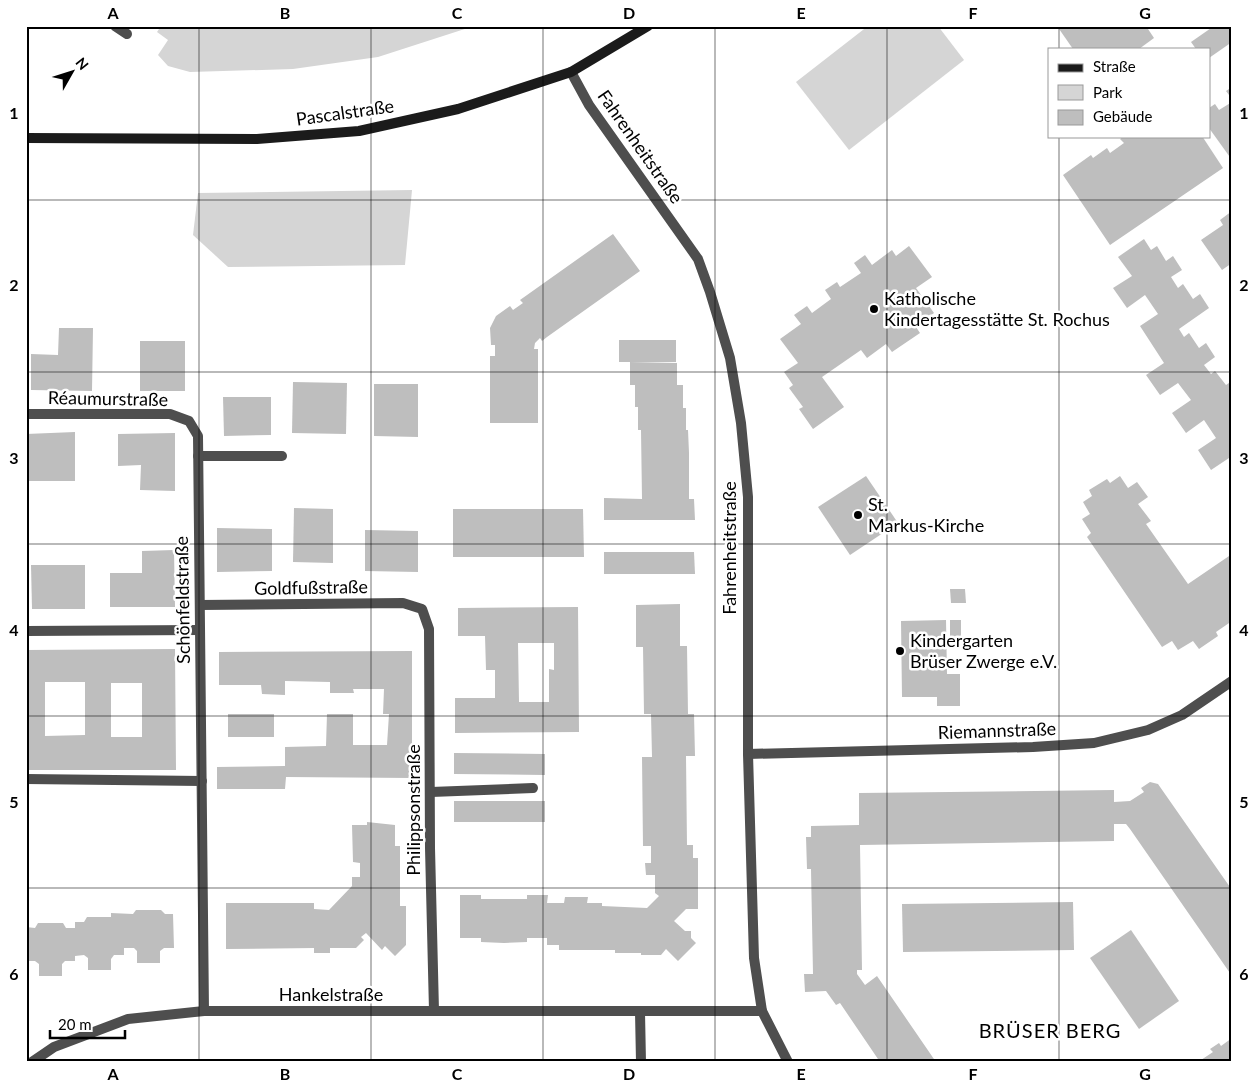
<svg xmlns="http://www.w3.org/2000/svg" width="1258" height="1088" viewBox="0 0 1258 1088" font-family="Lato,sans-serif">
<style>
.green{fill:#d5d5d5}
.building{fill:#bebebe;fill-rule:evenodd}
.lines{fill:none;stroke-linecap:round;stroke-linejoin:round}
.lane{stroke:#4e4e4e;stroke-width:10}
.street{stroke:#4e4e4e;stroke-width:10}
.secondary{stroke:#1b1b1b;stroke-width:10}
.grid{fill:none;stroke:#000;stroke-width:1;stroke-opacity:0.55}
.poi-dot{fill:#000;stroke:#fff;stroke-width:2}
.labels{text-anchor:middle;stroke-width:5;stroke-linejoin:round;paint-order:stroke}
.street-label{font-size:18px;fill:#000;stroke:#fff}
.poi-label{font-size:18px;fill:#000;stroke:#fff;text-anchor:start}
.quarter-label{font-size:20px;letter-spacing:1px;fill:#000;stroke:#fff}
.neatline{fill:none;stroke:#000;stroke-width:2}
.grid-label{font-size:16px;text-anchor:middle;font-weight:bold;fill:#000}
</style>
<rect width="100%" height="100%" fill="#fff"/>
<g class="green">
<polygon points="161,26 474,26 378,57 293,69 190,72 168,66 158,55 168,40 157,32"/>
<polygon points="868,26 938,26 964,60 849,150 796,82"/>
<polygon points="412,190 405,265 228,267 193,235 198,193"/>
</g>
<g class="building">
<polygon points="1057,26 1146,26 1154,38 1139,49 1073,49"/>
<polygon points="1214,26 1232,26 1232,42 1209,58 1209,49 1196,49 1191,42"/>
<polygon points="1232,87 1232,99 1226,91"/>
<polygon points="1232,102 1232,160 1209,128 1209,108 1215,104 1219,110"/>
<polygon points="1124,136 1202,136 1223,168 1110,245 1063,175 1091,155 1093,158 1107,148 1110,153 1124,143 1120,139"/>
<polygon points="1232,211 1232,263 1222,270 1201,240 1223,225 1220,220"/>
<polygon points="613,234 640,271 547,337 542,341 540,338 535,343 534,349 538,349 538,423 490,423 490,356 495,356 495,345 491,345 490,328 496,316 510,306 513,310 523,303 520,300"/>
<polygon points="1144,239 1151,250 1157,246 1166,261 1173,256 1182,270 1171,277 1178,288 1183,284 1193,299 1200,294 1209,308 1179,329 1184,337 1189,333 1199,348 1206,343 1215,357 1204,365 1211,374 1215,371 1226,385 1232,381 1232,401 1230,403 1232,405 1232,456 1211,470 1198,450 1216,438 1204,420 1186,433 1172,413 1191,400 1178,383 1160,395 1146,375 1164,363 1140,326 1158,314 1145,295 1127,308 1113,288 1132,276 1118,257"/>
<polygon points="909,246 932,277 916,288 934,313 916,327 920,333 892,352 886,344 867,358 861,350 822,377 844,407 813,429 799,409 803,407 789,388 793,385 784,372 798,363 780,339 801,324 794,315 807,306 812,313 831,299 825,290 837,282 840,287 861,273 854,263 865,255 872,265 892,250 896,256"/>
<polygon points="59,328 93,328 92,391 31,390 31,354 58,355"/>
<rect x="619" y="340" width="57" height="22"/>
<rect x="140" y="341" width="45" height="50"/>
<polygon points="630,362 677,363 677,385 683,385 683,408 686,408 686,430 688,430 689,453 689,499 694,499 695,520 604,520 604,498 642,499 641,430 638,430 638,407 635,407 635,385 630,385"/>
<polygon points="293,382 347,383 346,434 292,433"/>
<polygon points="374,384 418,384 418,437 374,436"/>
<polygon points="223,397 271,397 271,435 224,436"/>
<polygon points="75,432 75,481 26,481 26,434"/>
<polygon points="175,433 175,491 140,490 141,465 118,466 118,434"/>
<polygon points="866,476 898,523 850,555 818,507"/>
<polygon points="1120,476 1128,488 1137,482 1148,497 1138,504 1151,521 1146,524 1188,584 1232,554 1232,621 1216,632 1218,636 1199,649 1193,641 1178,650 1172,641 1162,647 1087,537 1091,533 1082,519 1090,514 1083,502 1092,496 1089,490 1107,479 1110,483"/>
<polygon points="294,508 333,509 333,563 293,562"/>
<polygon points="453,509 583,509 584,557 453,557"/>
<polygon points="217,528 272,529 272,571 217,572"/>
<polygon points="365,530 418,531 418,572 365,571"/>
<polygon points="174,550 175,607 110,607 110,573 142,573 142,551"/>
<polygon points="604,552 694,552 695,574 604,574"/>
<polygon points="31,565 85,565 85,609 32,609"/>
<polygon points="950,589 965,589 966,603 951,603"/>
<polygon points="680,604 680,646 687,646 688,714 694,714 695,756 686,756 687,845 693,845 693,858 698,858 698,909 686,909 674,921 685,931 691,931 691,938 696,943 678,961 666,949 661,955 641,955 641,953 615,953 615,950 559,950 559,945 547,945 547,938 527,938 527,942 504,943 481,942 481,938 460,938 460,895 481,895 481,899 527,899 527,895 548,895 547,903 564,903 565,897 588,897 587,903 602,903 602,906 647,908 659,896 655,893 655,875 646,875 645,863 651,863 651,846 643,846 642,757 652,757 651,714 644,714 643,647 636,647 636,605"/>
<path d="M 578,607 L 579,732 L 455,733 L 455,698 L 495,698 L 495,670 L 486,670 L 485,636 L 458,636 L 458,608 ZM 518,643 L 554,643 L 554,670 L 549,669 L 549,702 L 519,702 Z"/>
<polygon points="946,620 947,674 960,674 960,706 937,706 937,697 902,697 901,621"/>
<rect x="950" y="620" width="11" height="23"/>
<path d="M 175,649 L 176,770 L 26,770 L 26,650 ZM 45,682 L 85,682 L 85,735 L 45,736 ZM 111,683 L 142,683 L 142,737 L 111,737 Z"/>
<polygon points="412,651 412,778 286,777 285,789 217,789 217,767 285,766 285,747 326,746 327,714 353,714 353,745 387,745 389,714 383,714 384,689 353,689 354,693 330,693 330,682 285,681 285,695 262,694 261,685 219,685 219,652"/>
<rect x="228" y="714" width="46" height="23"/>
<polygon points="454,753 545,754 545,775 454,774"/>
<polygon points="1150,782 1158,784 1232,890 1232,976 1130,829 1126,824 1114,824 1114,841 860,845 862,970 857,970 857,974 865,985 877,976 936,1062 880,1062 840,1003 836,1005 826,991 805,992 804,974 813,974 811,869 807,869 806,837 811,837 811,826 859,825 859,793 1114,790 1114,802 1130,801 1144,792 1141,788"/>
<rect x="454" y="801" width="91" height="21"/>
<polygon points="367,822 395,825 395,846 400,846 400,906 406,906 406,945 395,956 385,946 382,950 366,933 361,937 364,940 356,948 330,948 330,953 314,953 314,948 226,949 226,903 314,903 314,909 329,910 352,886 352,877 360,877 360,863 353,862 352,825 367,825"/>
<polygon points="1073,902 1074,950 903,952 902,904"/>
<polygon points="136,910 161,910 165,914 173,914 174,948 164,948 160,951 160,963 137,963 137,951 134,948 124,948 124,955 114,955 111,959 111,970 88,970 88,958 84,955 75,956 75,961 65,961 62,964 62,976 39,976 39,964 35,961 26,961 26,927 35,928 38,923 63,923 66,928 75,928 75,922 84,922 87,917 111,917 111,913 133,914"/>
<polygon points="1131,930 1179,1001 1139,1029 1090,958"/>
<polygon points="1232,1038 1232,1062 1198,1062 1213,1052 1210,1049 1219,1043 1221,1046"/>
</g>
<g class="lines">
<g class="lane">
<polyline points="115,26 127,34"/>
<polyline points="198,456 282,456"/>
<polyline points="431,792 533,788"/>
<polyline points="640,1012 641,1062"/>
</g>
<g class="street">
<polyline points="571,72 589,105 698,259 710,292 730,358 741,423 748,497 748,754 754,958 762,1011 788,1062"/>
<polyline points="26,414 170,414 189,421 198,436 204,1011"/>
<polyline points="200,605 403,603 422,609 429,629 430,848 434,1011"/>
<polyline points="26,631 200,630"/>
<polyline points="748,754 1033,747 1094,743 1148,730 1182,715 1232,681"/>
<polyline points="26,779 202,781"/>
<polyline points="32,1062 54,1047 128,1019 204,1011 762,1011"/>
</g>
<polyline class="secondary" points="26,138 257,139 359,131 458,109 571,72 648,26"/>
</g>
<path class="grid" d="M 199,26 L 199,1062M 371,26 L 371,1062M 543,26 L 543,1062M 715,26 L 715,1062M 887,26 L 887,1062M 1059,26 L 1059,49M 1059,136 L 1059,1062M 26,200 L 1232,200M 26,372 L 1232,372M 26,544 L 1232,544M 26,716 L 1232,716M 26,888 L 1232,888"/>
<g class="poi-dot">
<circle cx="874" cy="309" r="5"/>
<circle cx="858" cy="515" r="5"/>
<circle cx="900" cy="651" r="5"/>
</g>
<g class="labels">
<g class="street-label">
<text transform="translate(345 113) rotate(-8)" y="6">Pascalstraße</text>
<text transform="translate(640 147) rotate(55)" y="6">Fahrenheitstraße</text>
<text transform="translate(108 399) rotate(1)" y="6">Réaumurstraße</text>
<text transform="translate(730 548) rotate(-90)" y="6">Fahrenheitstraße</text>
<text transform="translate(311 588) rotate(-1)" y="6">Goldfußstraße</text>
<text transform="translate(183 600) rotate(-91)" y="6">Schönfeldstraße</text>
<text transform="translate(997 731) rotate(-2)" y="6">Riemannstraße</text>
<text transform="translate(414 810) rotate(-90)" y="6">Philippsonstraße</text>
<text x="331" y="1001">Hankelstraße</text>
</g>
<g class="poi-label">
<text x="884" y="305">Katholische<tspan x="884" dy="21">Kindertagesstätte St. Rochus</tspan></text>
<text x="868" y="511">St.<tspan x="868" dy="21">Markus-Kirche</tspan></text>
<text x="910" y="647">Kindergarten<tspan x="910" dy="21">Brüser Zwerge e.V.</tspan></text>
</g>
<g class="quarter-label">
<text x="1050" y="1038">BRÜSER BERG</text>
</g>
</g>
<rect width="1258" height="1088" fill="none" stroke="#ffffff" stroke-width="55"/>
<rect x="1048" y="48" width="162" height="90" fill="#ffffff" stroke="#999999"/>
<rect x="1058" y="64" width="25" height="8" fill="#1b1b1b" stroke="#999999"/>
<text x="1093" y="72" font-size="15" fill="#000000">Straße</text>
<rect x="1058" y="85" width="25" height="15" fill="#d5d5d5" stroke="#999999"/>
<text x="1093" y="98" font-size="15" fill="#000000">Park</text>
<rect x="1058" y="110" width="25" height="15" fill="#bebebe" stroke="#999999"/>
<text x="1093" y="122" font-size="15" fill="#000000">Gebäude</text>
<g transform="translate(72 72) rotate(51)" stroke="#ffffff" stroke-width="4" paint-order="stroke">
<path d="M0-4L9 19L0 12L-9 19Z" fill="#000000"/>
<text y="-8" font-size="14" font-weight="bold" text-anchor="middle" fill="#000000">N</text>
</g>
<path d="M50 1030v8h75v-8" fill="none" stroke="#000000" stroke-width="2.5"/>
<text x="58" y="1030" font-size="15" fill="#000000" stroke="#ffffff" stroke-width="4" paint-order="stroke">20 m</text>
<rect x="28" y="28" width="1202" height="1032" class="neatline"/>
<g class="grid-label">
<text x="113" y="19">A</text>
<text x="285" y="19">B</text>
<text x="457" y="19">C</text>
<text x="629" y="19">D</text>
<text x="801" y="19">E</text>
<text x="973" y="19">F</text>
<text x="1145" y="19">G</text>
<text x="14" y="119">1</text>
<text x="1244" y="119">1</text>
<text x="14" y="291">2</text>
<text x="1244" y="291">2</text>
<text x="14" y="464">3</text>
<text x="1244" y="464">3</text>
<text x="14" y="636">4</text>
<text x="1244" y="636">4</text>
<text x="14" y="808">5</text>
<text x="1244" y="808">5</text>
<text x="14" y="980">6</text>
<text x="1244" y="980">6</text>
<text x="113" y="1080">A</text>
<text x="285" y="1080">B</text>
<text x="457" y="1080">C</text>
<text x="629" y="1080">D</text>
<text x="801" y="1080">E</text>
<text x="973" y="1080">F</text>
<text x="1145" y="1080">G</text>
</g>
</svg>
